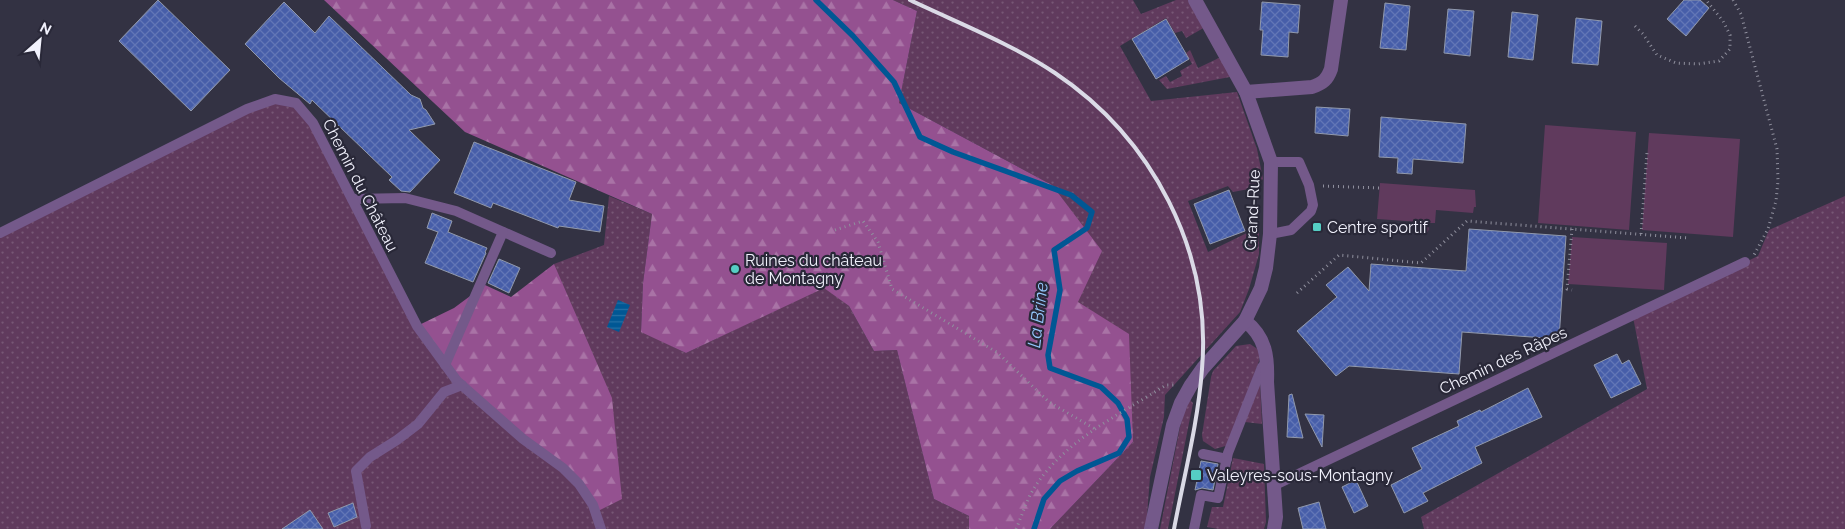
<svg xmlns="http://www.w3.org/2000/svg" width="1845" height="529" viewBox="0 0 1845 529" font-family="Raleway,sans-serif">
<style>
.grass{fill:url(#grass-dots)}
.forest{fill:url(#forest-firs)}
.park{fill:#603a5d}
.water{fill:url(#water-rules)}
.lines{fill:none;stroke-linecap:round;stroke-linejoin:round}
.stream{stroke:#005794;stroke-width:5.5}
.building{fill:url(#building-cross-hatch);stroke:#9199ac}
.path{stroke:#90909e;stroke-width:3;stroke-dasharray:1 4;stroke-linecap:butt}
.service{stroke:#74598a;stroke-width:10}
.minor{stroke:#74598a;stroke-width:14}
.tertiary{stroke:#74598a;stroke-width:14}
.rail{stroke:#dadae6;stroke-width:4}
.poi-dot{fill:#55cec4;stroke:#292838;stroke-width:2}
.labels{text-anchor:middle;stroke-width:4.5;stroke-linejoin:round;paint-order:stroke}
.street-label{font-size:16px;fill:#f1f1fc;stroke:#292838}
.poi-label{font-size:16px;fill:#f1f1fc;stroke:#292838;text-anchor:start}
.water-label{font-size:18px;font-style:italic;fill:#94c8fc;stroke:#292838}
</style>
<defs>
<pattern id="grass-dots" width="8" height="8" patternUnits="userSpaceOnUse" patternTransform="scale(1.25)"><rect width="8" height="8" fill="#603a5d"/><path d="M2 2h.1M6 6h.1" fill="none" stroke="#775775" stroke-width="1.8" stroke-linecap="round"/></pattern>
<pattern id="forest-firs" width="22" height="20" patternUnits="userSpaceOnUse" patternTransform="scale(1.25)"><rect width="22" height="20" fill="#945190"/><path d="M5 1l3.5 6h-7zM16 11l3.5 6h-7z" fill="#a973a6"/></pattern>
<pattern id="water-rules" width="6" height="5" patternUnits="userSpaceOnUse" patternTransform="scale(1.25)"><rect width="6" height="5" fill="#005794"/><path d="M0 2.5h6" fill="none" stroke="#2670a4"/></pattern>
<pattern id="building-cross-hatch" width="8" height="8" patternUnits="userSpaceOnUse" patternTransform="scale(1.25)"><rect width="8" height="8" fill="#475ea9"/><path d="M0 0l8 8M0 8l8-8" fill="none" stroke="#6276b6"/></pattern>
</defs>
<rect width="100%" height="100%" fill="#333243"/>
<g class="grass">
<polygon points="893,0 1133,0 1141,14 1176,0 1193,0 1207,26 1186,38 1182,31 1175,33 1166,18 1120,46 1151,101 1237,92 1257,149 1263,179 1254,188 1233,192 1228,186 1188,201 1208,252 1251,231 1259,230 1259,254 1249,289 1240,312 1165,395 1164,417 1150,477 1146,529 1050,529 1133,442 1078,302 1052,185 899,103 917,11"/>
<polygon points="1190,50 1198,68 1223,56 1235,76 1167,89 1159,80 1166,76 1170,82 1182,76 1180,71 1192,64 1186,53"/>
<polygon points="275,100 296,104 313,124 416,326 579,485 600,529 0,529 0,234"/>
<polygon points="609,196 652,214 643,283 641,331 686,353 824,287 849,306 874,351 897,350 934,499 969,516 969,529 601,529 554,264 604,245"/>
<polygon points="1845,196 1845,529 1424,529 1421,517 1647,389 1633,317 1758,256 1769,230"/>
<polygon points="1250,344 1259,350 1259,361 1229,445 1215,449 1203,441 1202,435 1211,377 1213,371 1236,346"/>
<polygon points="1260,383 1262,424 1245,422"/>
<polygon points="1190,400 1193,403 1168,529 1160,529 1180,427 1185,408"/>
<polygon points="1233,458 1264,464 1266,522 1264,529 1218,529 1207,527 1212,507 1223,507"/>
</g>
<g class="forest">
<polygon points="324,0 893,0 917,11 899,103 1052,185 1102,251 1078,302 1129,334 1133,442 1050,529 969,529 969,516 934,499 897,350 874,351 849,306 824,288 686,353 641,332 643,283 652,214 465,132"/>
<polygon points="554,264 612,398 622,499 596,512 580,483 457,380 417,326 454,308 485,285 511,297"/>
</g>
<g class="park">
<polygon points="1545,125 1636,132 1629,230 1538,223"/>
<polygon points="1649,133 1740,139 1733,237 1642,230"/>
<path d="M 1380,183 L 1475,190 L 1476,207 L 1474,207 L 1473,213 L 1436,210 L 1435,223 L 1426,223 C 1429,227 1430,230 1426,234 L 1420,235 L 1416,229 L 1420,222 L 1377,219 Z"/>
<polygon points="1572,237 1667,243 1664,290 1568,284"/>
</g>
<polygon class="water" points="618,300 630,305 619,332 607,327"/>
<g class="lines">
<polyline class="stream" points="816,0 853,36 894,82 920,137 953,152 1071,195 1092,212 1087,228 1054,250 1060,290 1048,355 1050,368 1101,387 1118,403 1127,419 1129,437 1119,453 1077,471 1060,481 1044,499 1034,529"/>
</g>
<g class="building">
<polygon points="158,0 230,70 191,111 119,41"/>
<polygon points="1684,0 1700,0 1709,8 1686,36 1667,19"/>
<polygon points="284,2 315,33 329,16 411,95 420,99 423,108 426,110 435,124 409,130 440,160 410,192 401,191 389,180 392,177 312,100 310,104 279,78 245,44"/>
<polygon points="1262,2 1300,5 1298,33 1289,32 1288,57 1261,55 1263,30 1260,30"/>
<polygon points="1385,3 1410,6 1406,50 1380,48"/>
<polygon points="1448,9 1474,11 1470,56 1444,53"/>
<polygon points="1512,12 1538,15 1533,60 1508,57"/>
<polygon points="1576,18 1602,21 1598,65 1572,63"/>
<polygon points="1166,19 1189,59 1156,79 1132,39"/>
<polygon points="1316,107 1350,109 1348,136 1315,133"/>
<polygon points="1381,117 1466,124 1463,163 1413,159 1412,174 1397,173 1398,158 1379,157"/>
<polygon points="474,142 576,182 569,200 604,206 600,232 559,226 558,228 493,203 491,208 454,193"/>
<polygon points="1229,190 1245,231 1210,244 1194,204"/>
<polygon points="432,213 452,221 448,232 487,248 485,252 486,253 473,282 425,263 438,232 427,228"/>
<polygon points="1469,229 1566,236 1559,339 1462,332 1459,374 1349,366 1336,376 1297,331 1337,297 1326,285 1348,267 1369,291 1371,264 1466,271"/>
<polygon points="499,259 520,268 509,293 488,283"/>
<polygon points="1617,354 1622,364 1629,360 1641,384 1611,398 1594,365"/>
<polygon points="1528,388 1542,417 1475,447 1482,463 1423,493 1428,501 1404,513 1391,485 1422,469 1412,448 1459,426 1457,421 1480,410 1481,412"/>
<polygon points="1292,394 1303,438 1287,437 1289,395"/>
<polygon points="1305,414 1324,415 1322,447"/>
<polygon points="1201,461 1218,464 1213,490 1202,488 1195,490"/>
<polygon points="1356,480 1368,506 1354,513 1342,487"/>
<polygon points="1319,502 1326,529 1303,529 1298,508"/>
<polygon points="353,503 357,517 334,527 328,513"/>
<polygon points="310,510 323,529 282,529"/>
</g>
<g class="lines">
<g class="path">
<polyline points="1733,0 1741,14 1777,149 1778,181 1776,201 1768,229 1754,255"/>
<polyline points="1635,26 1643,34 1657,55 1676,63 1698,64 1719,61 1730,49 1730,35 1723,21 1706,0"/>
<polyline points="1323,186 1380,188"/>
<polyline points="1572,229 1567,289 1572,290"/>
<polyline points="835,230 863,221 878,242 892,289 998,353 1049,402 1095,429"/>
<polyline points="1641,234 1647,153"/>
<polyline points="1297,293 1339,255 1421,263 1467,221 1688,238"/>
<path d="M 1016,529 C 1022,516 1026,501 1033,490 C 1063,441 1119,415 1166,385 L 1175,385"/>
</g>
<g class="service">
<polyline points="352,199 405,198 456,211 551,253"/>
<polyline points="0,233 247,109 275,99 296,103 313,123 417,326 457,381 523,439 563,468 579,484 593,505 601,529"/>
<polyline points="1270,234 1291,230 1311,211 1313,205 1309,185 1299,162 1271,162"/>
<polyline points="445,365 503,232"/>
<polyline points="1203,454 1227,459"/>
<polyline points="1273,486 1745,262"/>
<polyline points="366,526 356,471 370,457 397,440 418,424 444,392 462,385"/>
<polyline points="1194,529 1201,495 1218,498 1228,453 1262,367 1267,362"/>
</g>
<g class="minor">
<path d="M 1246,92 L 1312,87 C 1323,83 1327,80 1331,69 L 1341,0"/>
<path d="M 1245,321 C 1266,337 1268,357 1267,382 L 1276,517 L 1274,529"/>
</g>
<polyline class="tertiary" points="1151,529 1173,425 1181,403 1191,385 1203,368 1245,321 1261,288 1266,268 1270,234 1271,162 1246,92 1195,0"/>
<path class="rail" d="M 910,0 C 958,23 1010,43 1055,73 C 1152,138 1212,251 1202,369 C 1198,423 1184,476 1174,529"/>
</g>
<g class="poi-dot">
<rect x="1312" y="222" width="10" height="10" rx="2.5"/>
<circle cx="735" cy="269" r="5"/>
<rect x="1190" y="469" width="12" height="12" rx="2.5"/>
</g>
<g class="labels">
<g class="street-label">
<text transform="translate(361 185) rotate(63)" y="6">Chemin du Château</text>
<text transform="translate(1252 210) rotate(-87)" y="6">Grand-Rue</text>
<text transform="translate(1503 360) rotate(-25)" y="6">Chemin des Râpes</text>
</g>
<g class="poi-label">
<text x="1327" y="233">Centre sportif</text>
<text x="745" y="266">Ruines du château<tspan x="745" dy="18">de Montagny</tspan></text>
<text x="1207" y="481">Valeyres-sous-Montagny</text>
</g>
<g class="water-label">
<text transform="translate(1038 315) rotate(-83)" y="6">La Brine</text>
</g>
</g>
<g transform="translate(40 40) rotate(27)" stroke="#292838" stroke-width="4" paint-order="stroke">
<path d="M0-4L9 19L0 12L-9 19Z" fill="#f1f1fc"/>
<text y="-8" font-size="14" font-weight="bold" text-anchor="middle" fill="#f1f1fc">N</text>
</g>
</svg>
